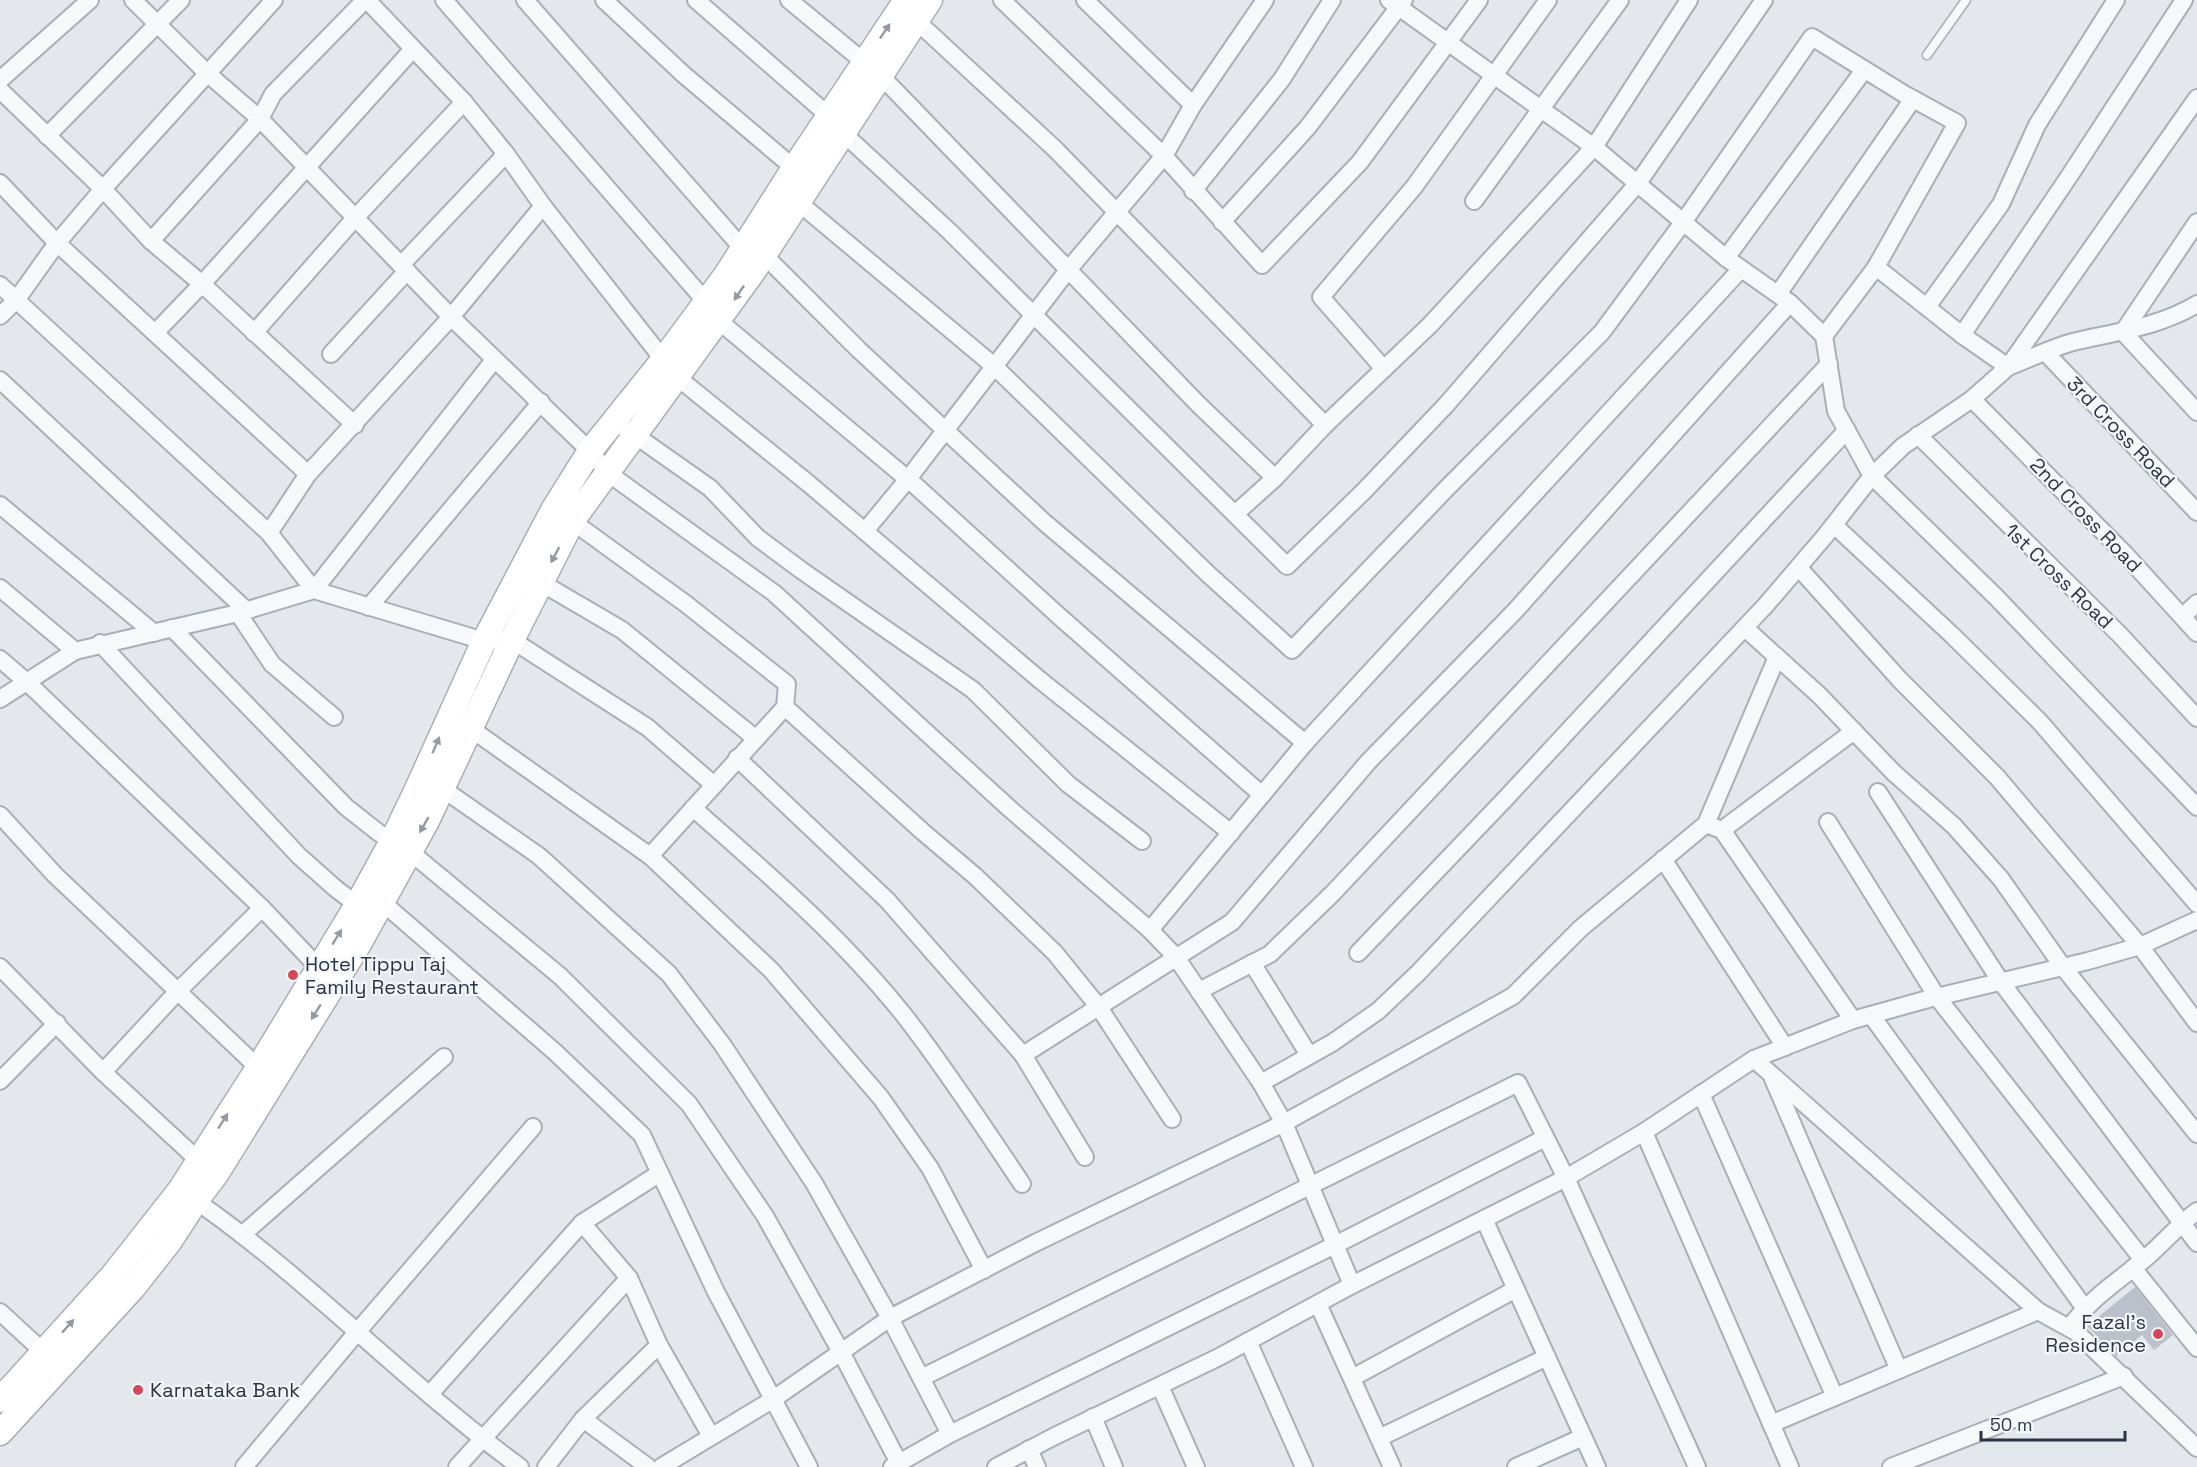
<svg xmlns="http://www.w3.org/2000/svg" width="2197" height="1467" viewBox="0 0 2197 1467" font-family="'Space Grotesk',sans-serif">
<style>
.building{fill:#bbc0ca}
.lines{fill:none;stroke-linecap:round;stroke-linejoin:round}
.service-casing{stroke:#a9aeb7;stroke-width:11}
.minor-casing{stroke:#a9aeb7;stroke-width:20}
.secondary-casing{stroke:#a9aeb7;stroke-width:27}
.service{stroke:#f7f8fa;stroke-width:8}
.minor{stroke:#f7f8fa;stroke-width:16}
.secondary{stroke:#fff;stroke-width:24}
.oneway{fill:#959aa2}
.poi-dot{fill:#d1495b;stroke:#f4f6f9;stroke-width:2}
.labels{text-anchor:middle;stroke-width:4.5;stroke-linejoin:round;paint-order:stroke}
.street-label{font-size:20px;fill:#2b3445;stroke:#f4f6f9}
.poi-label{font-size:20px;fill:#2b3445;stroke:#f4f6f9;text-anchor:start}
</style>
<rect width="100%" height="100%" fill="#e4e7ec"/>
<polygon class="building" points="2135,1287 2173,1335 2154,1350 2142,1335 2116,1356 2087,1326"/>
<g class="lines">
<defs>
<polyline id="service" points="1927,55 1966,0"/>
<g id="minor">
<polyline points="133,0 208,74 260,119 451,317 590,451 608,473 774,593 1010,809 1150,930 1176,957 1261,1083 1284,1123 1352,1285"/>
<polyline points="367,0 464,102 506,154 543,206 677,377 809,484 1040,680 1231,833"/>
<polyline points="444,0 707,303"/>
<polyline points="525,0 743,249 764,255 859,350 1044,522 1305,743"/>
<polyline points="604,0 683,74 794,168 802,173"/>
<polyline points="696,0 829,116 843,133 949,231 1287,566 1364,491 1446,405 1638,183 1764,0"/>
<polyline points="789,0 881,76 1198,404 1275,478"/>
<polyline points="1002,0 1164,156 1262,265 1360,162 1479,0"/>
<polyline points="1085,0 1193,105"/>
<polyline points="1389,0 1594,147 1726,258 1790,303 1824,336 1836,411 1872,476 1996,597 2197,807"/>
<polyline points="910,15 1055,149 1325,425"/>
<polyline points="0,80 90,0"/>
<polyline points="0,90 103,189 151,241 202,284 355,425"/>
<polyline points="47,136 181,0"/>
<polyline points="0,183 57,243 308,474"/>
<polyline points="1193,191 1282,79 1332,0"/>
<polyline points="792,197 994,366 1207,573 1292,650 1447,488 1602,332 1684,221 1812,37 1904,94 1957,123 1876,267 1824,336"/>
<polyline points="1474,201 1620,0"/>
<polyline points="1222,222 1308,127 1404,0"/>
<polyline points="2197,222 2123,332 2197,412"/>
<polyline points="151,241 260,119 273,94 365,0"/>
<polyline points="1726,258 1864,70"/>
<polyline points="401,265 506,154"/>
<polyline points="1876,267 1962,335 2008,367"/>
<polyline points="0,285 269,533 314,590 494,360"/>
<polyline points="1778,294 1913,99"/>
<polyline points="1927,307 2001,204 2037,125 2116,0"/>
<polyline points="0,316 17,299 57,243 103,189 274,0"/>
<polyline points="719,321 917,487 1060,617 1262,795"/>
<polyline points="155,333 202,284 413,49"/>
<polyline points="254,333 355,218 464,102"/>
<polyline points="1962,335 2070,175 2184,0"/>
<polyline points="2046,353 2197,512"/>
<polyline points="331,354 407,271"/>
<path d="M 2008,367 C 2029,359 2051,348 2073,342 C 2115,332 2159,327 2197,304"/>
<polyline points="1384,369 1321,297 1414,187 1548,0"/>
<polyline points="0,380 246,610"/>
<polyline points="1972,399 2124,553 2197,633"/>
<polyline points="615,421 710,488 758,538 801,570 973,690 1068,784 1142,841"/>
<polyline points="1918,435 2120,635 2197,718"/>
<polyline points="0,505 154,633"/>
<polyline points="1235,514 1275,478 1325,425 1430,325 1594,147 1689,0"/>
<polyline points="565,516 686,604 787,684 785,707 650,856"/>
<polyline points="1834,525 1953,636 2040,722 2197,904"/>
<polyline points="865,531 908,479 1068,270 1164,156 1193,105 1265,0"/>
<polyline points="269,533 308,474 451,317 543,206"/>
<polyline points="1799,568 1900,680 1997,777 2140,946 2197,1023"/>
<polyline points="532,579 540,582 622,630 755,738"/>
<polyline points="0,588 75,651"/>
<polyline points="369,607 541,402"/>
<polyline points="238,613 272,664 334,717"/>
<polyline points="2183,616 2197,603"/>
<polyline points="172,628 346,807 379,833 409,851 560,976 689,1104 765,1216 841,1352 899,1463"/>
<polyline points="1745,628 1819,695 1894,773 1954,826 2001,879 2063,967 2197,1134"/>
<polyline points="100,643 299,856 335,888 357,905 382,902 555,1052 642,1135 716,1292 809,1467"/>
<polyline points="0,659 28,683 262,908 319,968 326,973"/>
<polyline points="0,699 75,651 238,613 314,590 484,641 512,640 647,727 714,785"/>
<polyline points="785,707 923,832 975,876 1055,953 1098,1006 1172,1119"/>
<polyline points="461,724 470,728 650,856 771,970 881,1098 930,1168 984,1270"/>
<polyline points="737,758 887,900 1023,1055 1085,1157"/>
<polyline points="434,789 443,789 539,856 669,974 722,1044 814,1183 890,1318 950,1434"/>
<polyline points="1878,792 2001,982 2197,1243"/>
<path d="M 693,808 C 768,874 845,940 907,1019 C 948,1072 985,1129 1022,1184"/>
<polyline points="0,815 55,875 265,1074"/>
<polyline points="1828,822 1937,997 2143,1260"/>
<polyline points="1711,826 1722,830 1854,731"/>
<polyline points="1722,830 1853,1020"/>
<polyline points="1663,859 1785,1047"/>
<polyline points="1150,930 1305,743 1741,269"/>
<polyline points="1358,953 1507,797 1847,430"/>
<polyline points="1252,963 1309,1055"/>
<polyline points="0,967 103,1072 198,1160 206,1166"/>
<polyline points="1199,991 1270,954 1333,893 1829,364"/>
<polyline points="1871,1015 2084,1307"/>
<polyline points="1023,1055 1232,922 1368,762 1515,611 1790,303"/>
<polyline points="1754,1059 2038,1311 2076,1332 2197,1448"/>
<polyline points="103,1072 179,990 262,908"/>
<polyline points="1773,1079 1899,1370"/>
<polyline points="0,1081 57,1023"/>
<polyline points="1261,1083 1332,1043 1378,1011 1418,973 1765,606 1825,536 1872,476 1903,446 1972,399 2008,367 2197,98"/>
<polyline points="1701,1094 1835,1397"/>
<polyline points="1644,1132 1790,1467"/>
<path d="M 189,1196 C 307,1277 405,1383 520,1467"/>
<polyline points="1484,1219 1597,1467"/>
<polyline points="582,1223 629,1278 659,1345 711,1436"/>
<polyline points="242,1235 444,1057"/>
<polyline points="2133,1268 2197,1348"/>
<polyline points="1318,1304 1392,1467"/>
<polyline points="0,1312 50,1358"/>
<path d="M 2069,1328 C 2090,1299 2114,1284 2141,1262 C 2161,1246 2177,1226 2197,1211"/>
<polyline points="1248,1341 1304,1467"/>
<polyline points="921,1378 1518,1083 1566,1178 1697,1467"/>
<polyline points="1352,1378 1516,1289"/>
<polyline points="1160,1386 1196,1467"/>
<polyline points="430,1394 582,1223 660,1173"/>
<polyline points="1093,1417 1114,1467"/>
<polyline points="583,1419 648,1467"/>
<polyline points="1771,1424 2038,1311"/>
<polyline points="1379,1438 1547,1357"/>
<polyline points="1029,1449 1037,1467"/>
<polyline points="244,1467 358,1331 533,1127"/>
<polyline points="457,1467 629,1278"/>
<polyline points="546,1467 583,1419 659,1345"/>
<polyline points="661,1467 772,1400 890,1318 1035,1243 1284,1123 1513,996 1581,928 1706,824 1777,657"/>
<polyline points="892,1467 950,1434 1335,1245 1545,1138"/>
<polyline points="996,1467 1053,1437 1219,1357 1352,1285 1566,1178 1644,1132 1754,1059 1853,1020 1928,999 2088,961 2140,946 2197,920"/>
<polyline points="1516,1467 1583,1437"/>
<polyline points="1891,1467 2124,1376"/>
</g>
<g id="secondary">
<polyline points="0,1400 113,1275 180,1190 258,1068 357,905 392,841 417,789 484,641 553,510 590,451 663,360 726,275 794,168 906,0"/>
<polyline points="0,1433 133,1288 170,1241 196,1201 217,1173 359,944 427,821 512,640 573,520 753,272 930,0"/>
</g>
</defs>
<use href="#service" class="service-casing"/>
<use href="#minor" class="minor-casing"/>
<use href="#secondary" class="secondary-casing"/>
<use href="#service" class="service"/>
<use href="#minor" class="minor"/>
<use href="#secondary" class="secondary"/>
</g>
<defs><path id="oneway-solid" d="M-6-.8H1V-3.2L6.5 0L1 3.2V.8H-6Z" transform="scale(1.5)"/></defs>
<g class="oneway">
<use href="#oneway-solid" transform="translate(885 31) rotate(-56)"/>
<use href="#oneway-solid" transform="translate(739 293) rotate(124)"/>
<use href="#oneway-solid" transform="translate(555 555) rotate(118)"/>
<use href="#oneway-solid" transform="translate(436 745) rotate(-67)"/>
<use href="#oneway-solid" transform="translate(424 825) rotate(120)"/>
<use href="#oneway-solid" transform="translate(337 937) rotate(-59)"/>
<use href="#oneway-solid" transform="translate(316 1012) rotate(122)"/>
<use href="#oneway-solid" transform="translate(223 1121) rotate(-57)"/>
<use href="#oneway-solid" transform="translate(68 1326) rotate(-48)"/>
</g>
<g class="poi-dot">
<circle cx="293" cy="975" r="6"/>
<circle cx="2158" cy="1334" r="6"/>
<circle cx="138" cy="1390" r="6"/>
</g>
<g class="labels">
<g class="street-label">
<text transform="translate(2121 432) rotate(46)" y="7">3rd Cross Road</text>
<text transform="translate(2086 515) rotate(46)" y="7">2nd Cross Road</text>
<text transform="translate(2059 576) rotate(44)" y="7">1st Cross Road</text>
</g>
<g class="poi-label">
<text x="305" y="971">Hotel Tippu Taj<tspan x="305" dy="23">Family Restaurant</tspan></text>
<text x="2146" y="1329" text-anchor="end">Fazal's<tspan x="2146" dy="23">Residence</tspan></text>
<text x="150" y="1397">Karnataka Bank</text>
</g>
</g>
<path d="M1981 1431v9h144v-9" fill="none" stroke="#2b3445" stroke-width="3"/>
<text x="1990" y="1431" font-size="18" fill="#2b3445" stroke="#f4f6f9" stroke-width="4.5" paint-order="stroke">50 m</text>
</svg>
